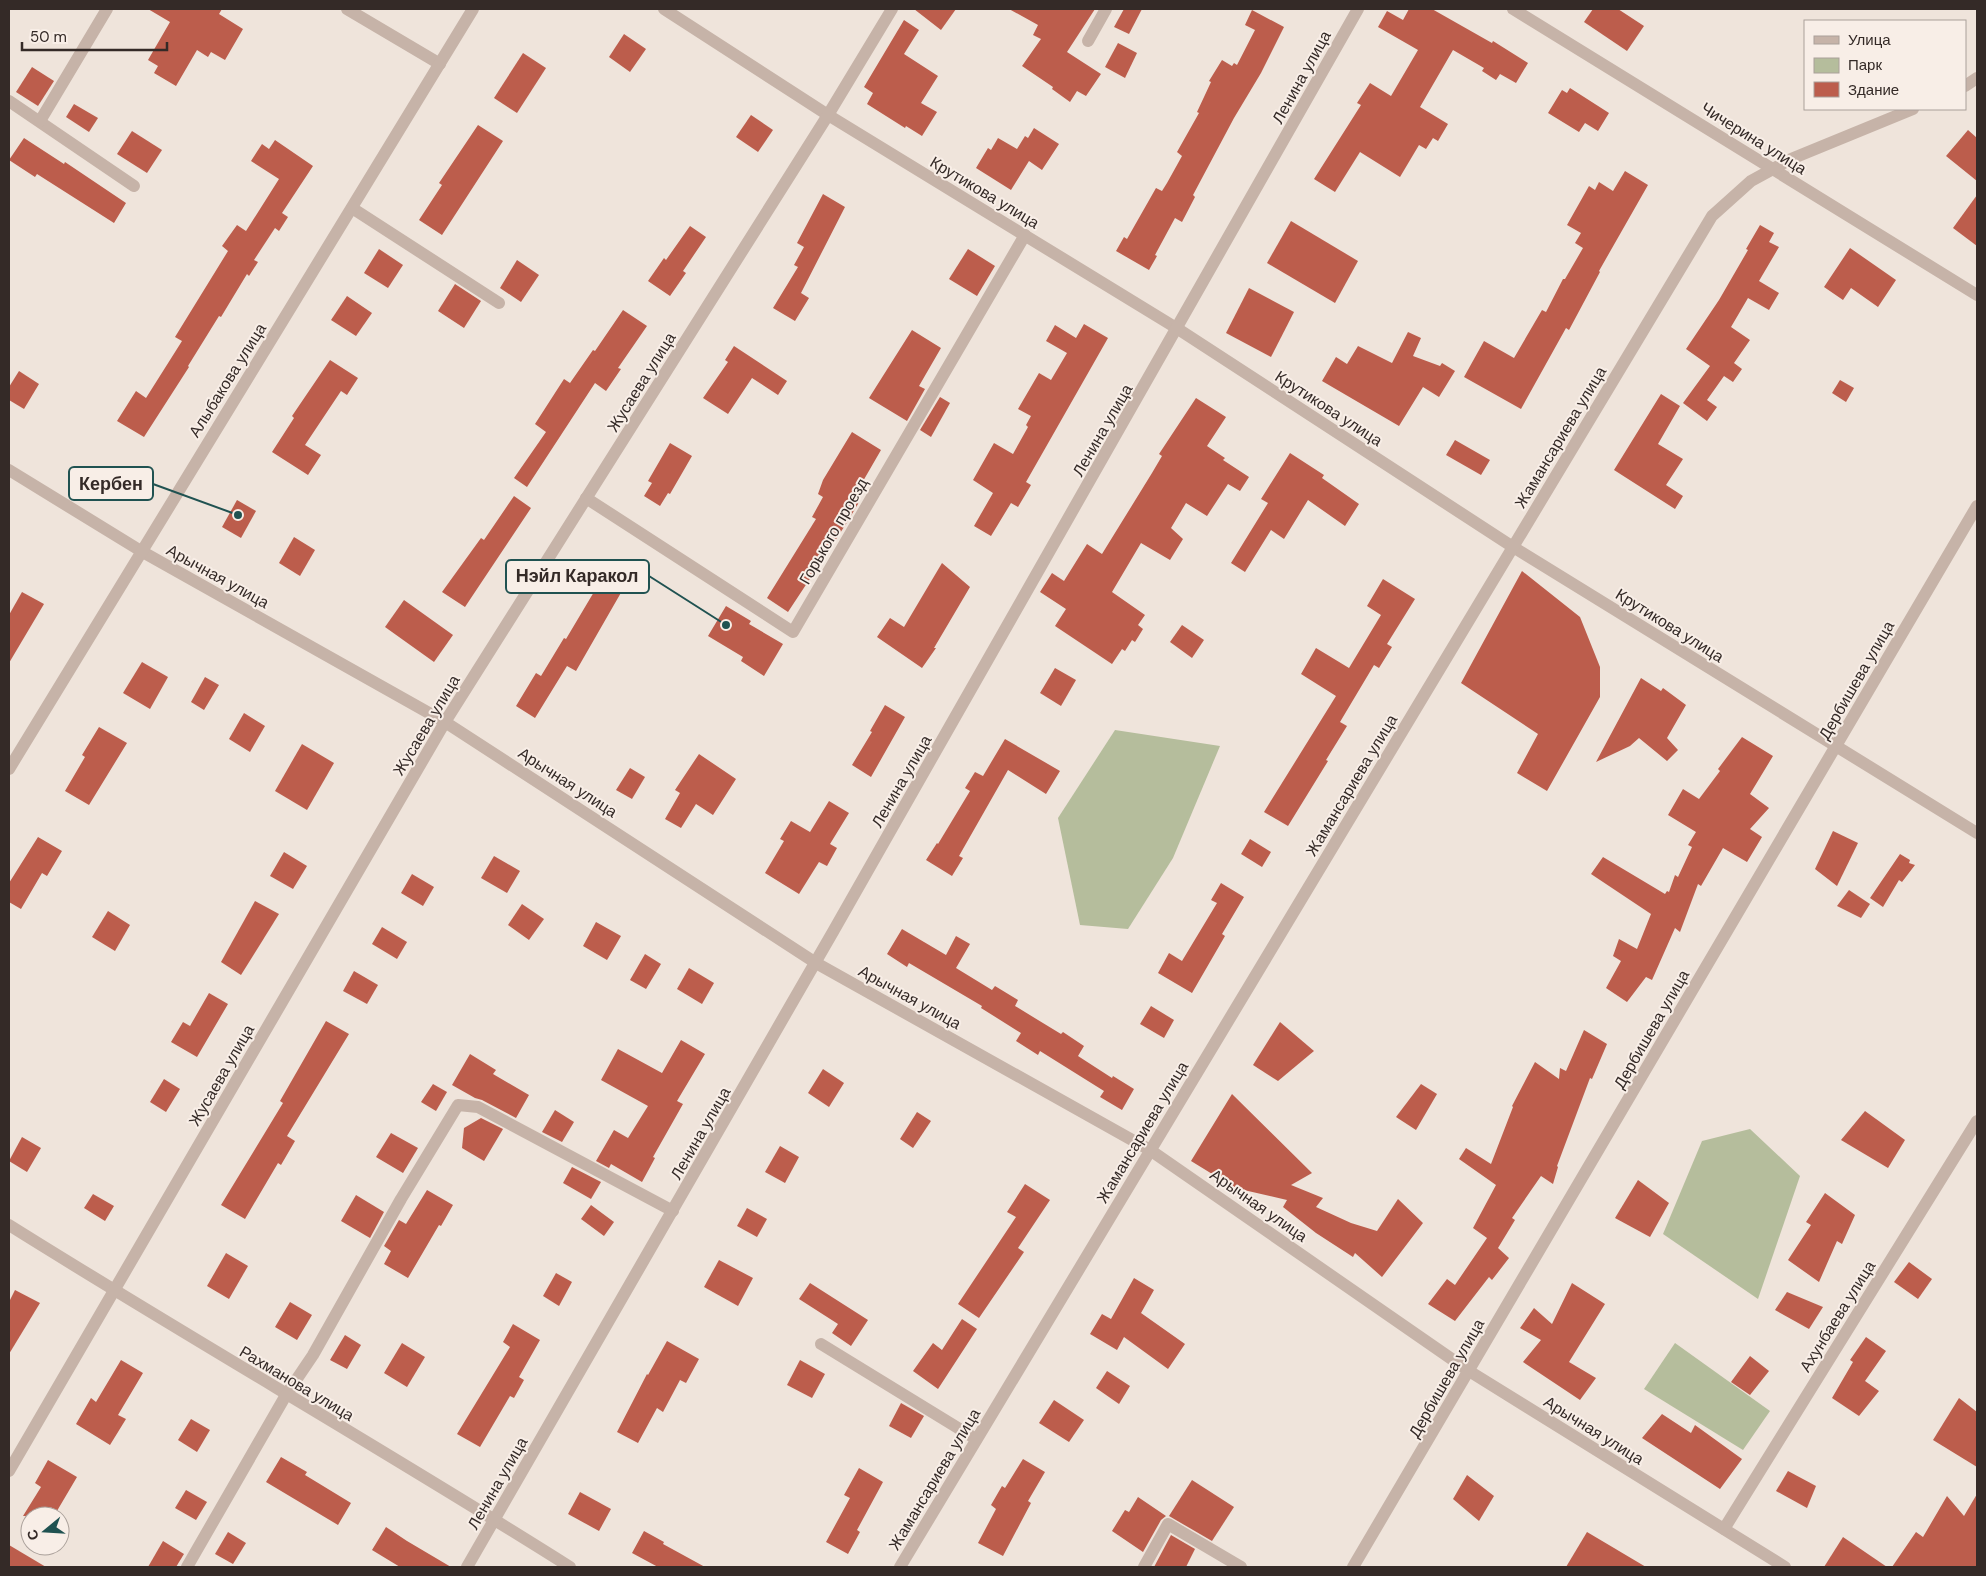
<svg xmlns="http://www.w3.org/2000/svg" width="1986" height="1576" viewBox="0 0 1986 1576" font-family="'DM Sans',sans-serif">
<style>
.green{fill:#b5bd9c}
.building{fill:#bc5d4c}
.lines{fill:none;stroke-linecap:round;stroke-linejoin:round}
.minor{stroke:#c6b3a8;stroke-width:12}
.labels{text-anchor:middle;stroke-width:4;stroke-linejoin:round;paint-order:stroke}
.street-label{font-size:16px;fill:#342a27;stroke:#f8eee7}
.leader{fill:none;stroke:#205251;stroke-width:2}
.callout-dot{fill:#205251;stroke:#f8eee7;stroke-width:2}
.callout{fill:#f8eee7;stroke:#205251;stroke-width:2}
.callout-label{font-size:18px;text-anchor:middle;font-weight:bold;fill:#342a27}
</style>
<rect width="100%" height="100%" fill="#efe4db"/>
<g class="green">
<polygon points="1115,730 1220,746 1173,858 1128,929 1080,925 1058,818"/>
<polygon points="1750,1129 1800,1176 1758,1299 1663,1234 1702,1141"/>
<polygon points="1675,1343 1770,1411 1743,1450 1644,1389"/>
</g>
<g class="building">
<polygon points="148,9 222,9 219,14 243,29 225,60 211,52 208,57 197,50 176,86 154,73 158,66 148,60 170,22"/>
<polygon points="914,9 956,9 941,30"/>
<polygon points="1009,9 1095,9 1067,52 1101,74 1086,96 1077,91 1070,102 1052,89 1053,87 1022,66 1041,39 1033,35 1038,25"/>
<polygon points="1124,9 1142,9 1129,34 1114,27"/>
<polygon points="1409,9 1432,9 1492,43 1493,41 1528,63 1516,83 1500,74 1496,80 1482,71 1484,68 1453,50 1420,107 1448,124 1438,141 1433,138 1426,149 1419,145 1400,177 1360,152 1335,192 1314,179 1361,105 1357,103 1370,83 1391,96 1418,50 1378,27 1387,11 1403,20"/>
<polygon points="1593,9 1618,9 1644,26 1627,51 1584,22"/>
<polygon points="1252,10 1284,27 1261,73 1234,118 1193,195 1195,197 1182,222 1175,218 1155,255 1157,256 1149,270 1116,251 1124,237 1127,239 1156,188 1162,191 1167,183 1182,156 1177,152 1199,113 1197,112 1211,82 1209,81 1222,60 1232,66 1234,63 1237,65 1255,30 1245,25"/>
<polygon points="904,20 919,30 904,54 938,76 921,103 937,112 922,136 906,126 905,128 867,104 873,93 864,87"/>
<polygon points="624,34 646,49 630,72 609,57"/>
<polygon points="1118,43 1137,53 1125,78 1105,67"/>
<polygon points="523,53 546,68 517,113 494,98"/>
<polygon points="32,67 54,81 38,106 16,92"/>
<polygon points="1570,88 1609,113 1598,131 1585,123 1579,132 1548,113 1562,90 1567,93"/>
<polygon points="74,104 98,118 89,132 66,117"/>
<polygon points="751,115 773,130 758,152 736,137"/>
<polygon points="478,125 503,141 442,235 419,220 442,185 439,183"/>
<polygon points="1034,128 1059,144 1042,170 1029,161 1011,190 976,168 988,148 991,150 998,138 1017,149 1025,136 1028,138"/>
<polygon points="1968,130 1977,138 1977,181 1946,156"/>
<polygon points="132,131 162,150 147,173 117,154"/>
<polygon points="24,138 64,164 65,162 126,203 114,223 37,174 35,177 9,160"/>
<polygon points="275,140 313,166 282,213 288,217 279,231 275,228 254,260 258,262 249,276 247,274 221,317 219,316 188,366 189,367 144,437 117,421 136,391 146,398 182,341 175,337 228,251 222,246 237,225 246,231 279,179 251,161 262,144 269,149"/>
<polygon points="1625,171 1648,185 1599,271 1600,272 1569,330 1566,328 1521,409 1464,377 1484,341 1514,358 1542,310 1546,312 1563,279 1565,279 1583,248 1575,243 1581,233 1567,225 1589,186 1595,190 1599,182 1613,191"/>
<polygon points="823,194 845,207 801,293 809,298 795,321 773,308 798,267 794,265 804,247 797,243"/>
<polygon points="1977,195 1977,246 1953,228"/>
<polygon points="1291,221 1358,261 1335,303 1267,263"/>
<polygon points="1760,225 1774,233 1769,242 1779,247 1759,281 1779,293 1769,310 1748,298 1731,327 1750,340 1734,363 1742,369 1733,382 1724,376 1707,400 1717,407 1707,421 1683,403 1710,366 1686,349 1719,300 1748,250 1746,249"/>
<polygon points="690,226 706,237 683,271 686,273 670,296 648,281 664,258 666,260"/>
<polygon points="1850,248 1896,280 1878,307 1851,288 1843,300 1824,287"/>
<polygon points="379,249 403,265 388,288 364,273"/>
<polygon points="968,249 995,266 977,296 949,279"/>
<polygon points="517,260 539,275 521,302 500,288"/>
<polygon points="455,284 481,301 464,328 438,311"/>
<polygon points="1249,288 1294,312 1271,357 1226,333"/>
<polygon points="347,296 372,313 356,336 331,320"/>
<polygon points="623,310 647,326 618,368 621,369 606,391 595,383 527,487 514,478 546,432 535,424 564,379 570,383 593,350 595,351"/>
<polygon points="1084,324 1108,338 1026,482 1031,485 1018,507 1011,503 991,536 974,526 993,493 973,480 994,443 1013,454 1028,427 1026,425 1031,416 1018,409 1039,373 1051,380 1067,353 1046,341 1055,325 1076,338"/>
<polygon points="912,330 941,348 919,386 925,389 907,421 869,398"/>
<polygon points="1408,332 1421,338 1413,356 1440,366 1442,363 1455,371 1439,397 1423,387 1399,426 1322,381 1336,357 1347,364 1358,346 1392,363"/>
<polygon points="734,346 787,381 778,395 752,378 728,414 703,398 728,362 725,360"/>
<polygon points="330,360 358,378 347,395 341,391 305,445 321,455 308,475 272,452 294,418 292,416"/>
<polygon points="19,371 39,384 24,409 9,400 9,387"/>
<polygon points="1840,380 1854,388 1846,402 1832,393"/>
<polygon points="1661,394 1680,406 1658,444 1683,459 1666,485 1683,496 1675,509 1614,470"/>
<polygon points="940,397 950,403 931,437 920,430"/>
<polygon points="1196,398 1226,417 1207,446 1225,458 1223,460 1249,477 1240,491 1228,484 1207,516 1186,503 1171,528 1183,539 1170,560 1141,543 1112,592 1145,615 1138,625 1143,629 1135,642 1132,640 1125,651 1122,649 1112,664 1055,626 1066,609 1040,592 1052,573 1064,581 1087,544 1102,554 1152,473 1162,456 1159,454"/>
<polygon points="852,432 881,450 855,495 859,498 858,504 846,524 788,612 767,598 816,519 812,517 823,497 818,494 823,480"/>
<polygon points="1455,440 1490,460 1481,475 1446,455"/>
<polygon points="670,443 692,456 670,494 668,493 660,506 644,496 652,483 648,481"/>
<polygon points="1290,453 1324,475 1322,478 1359,504 1345,526 1308,500 1284,539 1271,530 1245,572 1231,563 1268,503 1261,499"/>
<polygon points="514,496 531,508 465,607 442,592 481,538 484,540"/>
<polygon points="237,500 256,511 241,538 222,527"/>
<polygon points="294,537 315,550 300,576 279,563"/>
<polygon points="942,563 970,587 934,648 936,648 922,668 877,637 890,618 904,627"/>
<polygon points="610,565 630,577 576,671 567,666 535,718 516,706 536,673 541,676 564,638 566,639"/>
<polygon points="1522,571 1580,617 1600,667 1600,697 1547,791 1517,773 1538,734 1461,683"/>
<polygon points="1383,579 1415,599 1387,644 1392,647 1379,668 1374,665 1340,722 1347,726 1326,760 1328,761 1288,826 1264,812 1336,696 1301,674 1316,648 1349,668 1381,615 1367,606"/>
<polygon points="22,592 44,604 9,663 9,615"/>
<polygon points="404,600 453,635 434,662 385,627"/>
<polygon points="726,606 751,621 749,624 783,644 764,676 741,661 743,657 708,636"/>
<polygon points="1182,625 1204,640 1192,658 1170,642"/>
<polygon points="142,662 168,677 150,709 123,693"/>
<polygon points="1055,668 1076,680 1061,706 1040,693"/>
<polygon points="205,677 219,685 204,710 191,702"/>
<polygon points="1641,678 1661,691 1663,688 1686,705 1667,738 1678,750 1667,761 1639,738 1630,746 1596,762"/>
<polygon points="885,705 905,717 871,777 852,765 872,732 870,731"/>
<polygon points="244,713 265,726 250,752 229,739"/>
<polygon points="99,727 127,743 89,805 65,791 85,757 82,755"/>
<polygon points="1742,737 1773,756 1750,794 1769,808 1750,829 1762,837 1747,862 1723,848 1701,886 1698,884 1680,932 1675,928 1652,980 1646,977 1627,1002 1606,988 1621,961 1613,956 1619,939 1637,949 1651,914 1591,874 1603,857 1665,894 1667,891 1669,892 1675,875 1678,877 1692,847 1688,845 1696,832 1668,815 1683,789 1699,799 1720,771 1718,769"/>
<polygon points="1005,739 1060,771 1046,794 1008,770 959,856 963,858 952,876 926,860 937,843 938,844 970,791 965,788 975,772 983,776"/>
<polygon points="302,744 334,763 307,810 275,791"/>
<polygon points="699,754 736,779 713,815 696,804 681,828 665,819 680,793 675,790"/>
<polygon points="630,768 645,777 632,799 616,790"/>
<polygon points="829,801 849,813 830,844 837,848 827,866 819,862 799,894 765,873 784,841 780,839 791,821 810,832"/>
<polygon points="1833,831 1858,843 1837,886 1815,869"/>
<polygon points="38,837 62,851 47,876 42,873 21,909 9,902 9,883"/>
<polygon points="1250,839 1271,852 1262,867 1241,854"/>
<polygon points="284,852 307,866 293,889 270,876"/>
<polygon points="1900,854 1910,860 1909,863 1915,865 1902,882 1899,880 1883,907 1870,898"/>
<polygon points="494,856 520,871 507,893 481,878"/>
<polygon points="412,874 434,887 423,906 401,893"/>
<polygon points="1221,883 1244,897 1222,934 1225,936 1192,993 1158,973 1169,953 1182,961 1217,903 1211,900"/>
<polygon points="1849,890 1870,904 1861,918 1837,906"/>
<polygon points="255,901 279,914 241,975 221,962"/>
<polygon points="522,904 544,919 529,940 508,925"/>
<polygon points="108,911 130,925 115,951 92,937"/>
<polygon points="596,922 621,936 607,960 583,946"/>
<polygon points="382,927 407,942 397,959 372,944"/>
<polygon points="902,929 946,955 956,936 970,944 956,968 992,990 995,986 1018,1000 1015,1006 1061,1034 1063,1032 1084,1046 1078,1056 1112,1078 1113,1076 1134,1089 1122,1110 1100,1097 1104,1091 1040,1051 1038,1055 1016,1041 1021,1033 981,1008 982,1006 909,963 907,967 887,954"/>
<polygon points="645,954 661,964 646,989 630,980"/>
<polygon points="689,968 714,983 702,1004 677,989"/>
<polygon points="354,971 378,985 367,1004 343,991"/>
<polygon points="209,993 228,1004 197,1057 171,1042 183,1022 190,1026"/>
<polygon points="1151,1006 1174,1020 1164,1038 1140,1024"/>
<polygon points="326,1021 349,1034 287,1136 295,1141 281,1165 278,1163 245,1219 221,1205 283,1103 280,1101"/>
<polygon points="1280,1022 1314,1051 1278,1081 1253,1065"/>
<polygon points="1584,1030 1607,1044 1592,1079 1590,1078 1557,1166 1558,1167 1553,1184 1541,1176 1512,1218 1515,1220 1498,1248 1509,1258 1492,1280 1489,1277 1455,1321 1428,1304 1447,1279 1455,1285 1487,1238 1473,1228 1496,1185 1459,1159 1466,1148 1491,1164 1513,1107 1512,1106 1535,1062 1559,1079 1560,1068 1566,1071"/>
<polygon points="681,1040 705,1054 677,1101 683,1104 653,1157 655,1158 642,1182 611,1164 609,1168 596,1161 614,1130 628,1138 648,1106 601,1080 618,1049 662,1073"/>
<polygon points="470,1054 496,1070 493,1074 529,1095 516,1118 482,1100 475,1098 452,1085"/>
<polygon points="823,1069 844,1083 829,1107 808,1093"/>
<polygon points="164,1079 180,1089 166,1112 150,1102"/>
<polygon points="433,1084 447,1092 436,1111 421,1102"/>
<polygon points="1421,1084 1437,1094 1416,1130 1396,1117"/>
<polygon points="1232,1094 1312,1173 1291,1185 1323,1198 1316,1207 1351,1223 1377,1231 1398,1199 1423,1223 1382,1277 1355,1253 1353,1257 1316,1233 1283,1207 1287,1200 1235,1188 1191,1161"/>
<polygon points="555,1110 574,1122 562,1142 542,1132"/>
<polygon points="1865,1111 1905,1140 1888,1168 1841,1140"/>
<polygon points="917,1112 931,1121 913,1148 900,1139"/>
<polygon points="481,1118 503,1129 484,1161 462,1148 464,1128"/>
<polygon points="391,1133 418,1148 403,1173 376,1157"/>
<polygon points="22,1137 41,1148 27,1172 9,1161"/>
<polygon points="780,1146 799,1157 785,1183 765,1172"/>
<polygon points="572,1167 601,1182 591,1199 563,1183"/>
<polygon points="1638,1180 1669,1203 1650,1237 1615,1218"/>
<polygon points="1025,1184 1050,1200 1018,1248 1024,1252 979,1318 958,1304 1016,1217 1007,1212"/>
<polygon points="427,1190 453,1205 441,1226 439,1225 408,1278 384,1264 391,1251 384,1246 399,1220 406,1224"/>
<polygon points="1825,1193 1855,1215 1842,1244 1837,1241 1819,1282 1788,1260 1811,1225 1806,1222"/>
<polygon points="93,1194 114,1206 105,1221 84,1208"/>
<polygon points="356,1195 384,1212 370,1238 341,1221"/>
<polygon points="591,1205 614,1222 604,1236 581,1219"/>
<polygon points="747,1208 767,1219 757,1237 737,1226"/>
<polygon points="226,1253 248,1266 229,1299 207,1286"/>
<polygon points="719,1260 753,1278 738,1306 704,1287"/>
<polygon points="1909,1262 1932,1279 1918,1299 1894,1282"/>
<polygon points="556,1273 572,1282 559,1306 543,1296"/>
<polygon points="1134,1278 1154,1290 1141,1313 1185,1344 1168,1369 1124,1337 1117,1350 1090,1334 1102,1314 1111,1319"/>
<polygon points="810,1283 868,1320 851,1346 832,1333 838,1324 799,1299"/>
<polygon points="1572,1283 1605,1304 1569,1362 1596,1378 1580,1400 1523,1362 1541,1340 1520,1328 1534,1308 1552,1324"/>
<polygon points="15,1290 40,1303 9,1354 9,1302"/>
<polygon points="1787,1292 1823,1307 1809,1329 1775,1310"/>
<polygon points="290,1302 312,1315 297,1340 275,1327"/>
<polygon points="962,1319 977,1329 938,1389 913,1371 933,1343 942,1350"/>
<polygon points="513,1324 540,1340 519,1377 524,1380 514,1398 510,1396 480,1447 457,1434 510,1347 503,1342"/>
<polygon points="345,1335 361,1345 347,1369 330,1360"/>
<polygon points="1866,1337 1886,1351 1865,1381 1879,1391 1859,1416 1832,1398 1853,1362 1850,1360"/>
<polygon points="667,1341 699,1359 686,1383 680,1380 663,1412 657,1408 638,1443 617,1432 647,1374 648,1375"/>
<polygon points="402,1343 425,1357 407,1387 384,1373"/>
<polygon points="1750,1356 1769,1371 1750,1395 1731,1382"/>
<polygon points="121,1360 143,1373 118,1415 126,1419 110,1445 76,1424 91,1398 96,1402"/>
<polygon points="800,1360 825,1374 812,1398 787,1385"/>
<polygon points="1107,1371 1130,1386 1119,1404 1096,1388"/>
<polygon points="1959,1398 1977,1412 1977,1467 1933,1440"/>
<polygon points="1054,1400 1084,1420 1069,1442 1039,1423"/>
<polygon points="901,1403 924,1416 911,1438 889,1426"/>
<polygon points="1662,1414 1691,1433 1695,1425 1742,1459 1720,1489 1642,1438"/>
<polygon points="191,1419 210,1430 197,1452 178,1440"/>
<polygon points="281,1457 307,1472 305,1475 351,1503 338,1525 266,1482"/>
<polygon points="1023,1459 1045,1472 1028,1501 1031,1503 1003,1556 978,1543 996,1509 991,1505 1002,1486 1005,1488"/>
<polygon points="48,1460 77,1477 54,1516 23,1516 41,1487 35,1483"/>
<polygon points="859,1468 883,1482 857,1530 860,1532 848,1554 826,1542 850,1498 844,1495"/>
<polygon points="1788,1471 1816,1486 1807,1508 1776,1491"/>
<polygon points="1467,1475 1494,1496 1479,1521 1453,1499"/>
<polygon points="1192,1480 1234,1507 1212,1541 1169,1516"/>
<polygon points="186,1490 207,1502 196,1520 175,1508"/>
<polygon points="580,1492 611,1509 599,1531 568,1514"/>
<polygon points="1977,1494 1977,1567 1892,1567 1916,1532 1923,1537 1947,1496 1964,1516"/>
<polygon points="1138,1497 1166,1516 1161,1520 1143,1552 1112,1531 1125,1510 1129,1512"/>
<polygon points="386,1527 407,1541 451,1567 400,1567 372,1550"/>
<polygon points="644,1531 664,1542 663,1544 705,1567 658,1567 632,1553"/>
<polygon points="228,1532 246,1543 233,1564 215,1554"/>
<polygon points="1587,1532 1646,1567 1566,1567"/>
<polygon points="1171,1535 1195,1549 1186,1567 1154,1567"/>
<polygon points="1843,1537 1887,1567 1824,1567"/>
<polygon points="163,1541 184,1554 176,1567 148,1567"/>
<polygon points="9,1545 46,1567 9,1567"/>
</g>
<g class="lines">
<g class="minor">
<polyline points="347,9 440,64"/>
<polyline points="664,9 828,115 1178,329 1513,547 1977,833"/>
<polyline points="1513,9 1977,295"/>
<polyline points="1088,41 1106,9"/>
<polyline points="1965,86 1977,78"/>
<polyline points="9,101 134,186"/>
<polyline points="40,121 107,9"/>
<polyline points="352,208 499,303"/>
<polyline points="9,470 141,551 445,722 816,963 1150,1150 1469,1371 1785,1567"/>
<polyline points="586,498 793,632 1025,235"/>
<polyline points="9,769 473,9"/>
<path d="M 9,1225 C 194,1341 385,1450 570,1567"/>
<polyline points="821,1344 976,1439"/>
<polyline points="9,1471 445,722 828,115 892,9"/>
<polyline points="1724,1529 1977,1121"/>
<polyline points="187,1567 286,1395 313,1355 401,1199 458,1105 478,1107 673,1211"/>
<path d="M 467,1567 C 766,1049 1065,530 1358,9"/>
<polyline points="900,1567 1712,216 1751,181 1791,159 1913,109"/>
<polyline points="1144,1567 1168,1524 1241,1567"/>
<polyline points="1353,1567 1977,506"/>
</g>
</g>
<g class="labels">
<g class="street-label">
<text transform="translate(1301 77) rotate(-61)" y="6">Ленина улица</text>
<text transform="translate(1754 138) rotate(32)" y="6">Чичерина улица</text>
<text transform="translate(985 192) rotate(31)" y="6">Крутикова улица</text>
<text transform="translate(227 380) rotate(-58)" y="6">Алыбакова улица</text>
<text transform="translate(641 382) rotate(-58)" y="6">Жусаева улица</text>
<text transform="translate(1329 408) rotate(33)" y="6">Крутикова улица</text>
<text transform="translate(1102 430) rotate(-60)" y="6">Ленина улица</text>
<text transform="translate(1560 437) rotate(-59)" y="6">Жамансариева улица</text>
<text transform="translate(833 531) rotate(-60)" y="6">Горького проезд</text>
<text transform="translate(218 576) rotate(29)" y="6">Арычная улица</text>
<text transform="translate(1670 625) rotate(32)" y="6">Крутикова улица</text>
<text transform="translate(1856 680) rotate(-60)" y="6">Дербишева улица</text>
<text transform="translate(426 725) rotate(-59)" y="6">Жусаева улица</text>
<text transform="translate(901 781) rotate(-60)" y="6">Ленина улица</text>
<text transform="translate(568 782) rotate(33)" y="6">Арычная улица</text>
<text transform="translate(1351 785) rotate(-59)" y="6">Жамансариева улица</text>
<text transform="translate(910 997) rotate(29)" y="6">Арычная улица</text>
<text transform="translate(1651 1029) rotate(-60)" y="6">Дербишева улица</text>
<text transform="translate(221 1075) rotate(-60)" y="6">Жусаева улица</text>
<text transform="translate(1142 1132) rotate(-59)" y="6">Жамансариева улица</text>
<text transform="translate(700 1133) rotate(-60)" y="6">Ленина улица</text>
<text transform="translate(1259 1205) rotate(35)" y="6">Арычная улица</text>
<text transform="translate(1837 1316) rotate(-58)" y="6">Ахунбаева улица</text>
<text transform="translate(1446 1378) rotate(-60)" y="6">Дербишева улица</text>
<text transform="translate(297 1383) rotate(31)" y="6">Рахманова улица</text>
<text transform="translate(1594 1430) rotate(32)" y="6">Арычная улица</text>
<text transform="translate(934 1479) rotate(-59)" y="6">Жамансариева улица</text>
<text transform="translate(497 1483) rotate(-60)" y="6">Ленина улица</text>
</g>
</g>
<path class="leader" d="M238 515L153 484M726 625L649 576"/>
<g class="callout-dot">
<circle cx="238" cy="515" r="5"/>
<circle cx="726" cy="625" r="5"/>
</g>
<g class="callout">
<rect x="69" y="467" width="84" height="33" rx="5"/>
<rect x="506" y="560" width="143" height="33" rx="5"/>
</g>
<g class="callout-label">
<text x="111" y="490">Кербен</text>
<text x="577" y="582">Нэйл Каракол</text>
</g>
<rect width="1986" height="1576" fill="none" stroke="#342a27" stroke-width="20"/>
<rect x="1804" y="20" width="162" height="90" fill="#f8eee7" stroke="#aaa09a"/>
<rect x="1814" y="36" width="25" height="8" fill="#c6b3a8" stroke="#aaa09a"/>
<text x="1848" y="45" font-size="15" fill="#342a27">Улица</text>
<rect x="1814" y="58" width="25" height="15" fill="#b5bd9c" stroke="#aaa09a"/>
<text x="1848" y="70" font-size="15" fill="#342a27">Парк</text>
<rect x="1814" y="82" width="25" height="15" fill="#bc5d4c" stroke="#aaa09a"/>
<text x="1848" y="95" font-size="15" fill="#342a27">Здание</text>
<g transform="translate(45 1531) rotate(252)"><circle r="24" fill="#f8eee7" stroke="#aaa09a"/>
<path d="M0-4L9 19L0 12L-9 19Z" fill="#205251"/>
<text y="-8" font-size="14" font-weight="bold" text-anchor="middle" fill="#342a27">С</text>
</g>
<path d="M22 42v8h145v-8" fill="none" stroke="#342a27" stroke-width="2.5"/>
<text x="30" y="42" font-size="15" fill="#342a27" stroke="#f8eee7" stroke-width="4" paint-order="stroke">50 m</text>
</svg>
